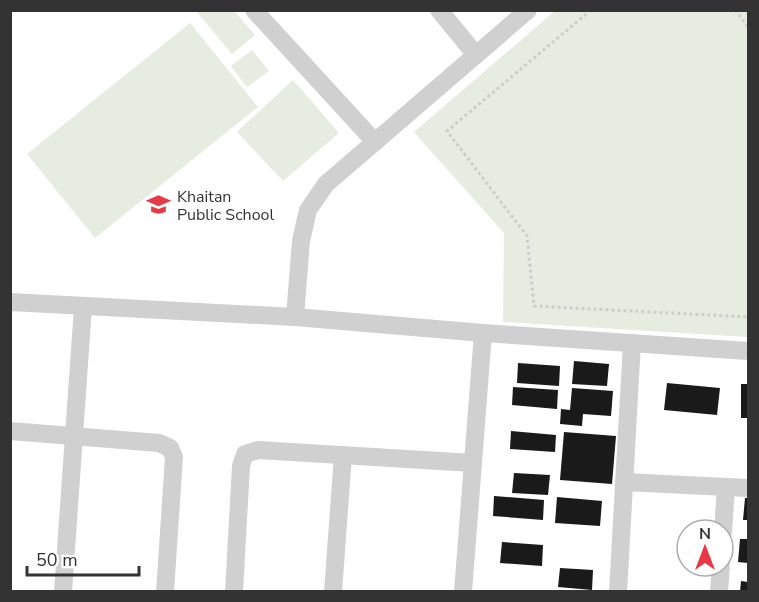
<svg xmlns="http://www.w3.org/2000/svg" width="759" height="602" viewBox="0 0 759 602" font-family="'Nunito Sans',sans-serif">
<style>
.green{fill:#e6ecdf}
.building{fill:#1a1a1a}
.lines{fill:none;stroke-linecap:round;stroke-linejoin:round}
.path{stroke:#cdcdcd;stroke-width:3;stroke-dasharray:3 3;stroke-linecap:butt}
.minor{stroke:#d0d0d0;stroke-width:18}
.labels{text-anchor:middle;stroke-width:6;stroke-linejoin:round;paint-order:stroke}
.poi-label{font-size:16px;fill:#333;stroke:#fff;text-anchor:start}
</style>
<rect width="100%" height="100%" fill="#fff"/>
<g class="green">
<polygon points="196,11 234,11 255,35 232,54"/>
<polygon points="555,11 748,11 748,337 503,322 504,233 414,132"/>
<polygon points="190,23 258,107 95,238 27,154"/>
<polygon points="252,50 269,71 247,87 231,66"/>
<polygon points="293,80 339,133 283,181 237,132"/>
</g>
<g class="building">
<polygon points="574,361 609,364 607,386 572,384"/>
<polygon points="518,363 560,366 559,386 517,383"/>
<polygon points="667,383 720,388 717,415 664,410"/>
<rect x="741" y="384" width="7" height="34"/>
<polygon points="513,387 558,390 557,409 512,405"/>
<polygon points="572,388 613,391 611,416 583,414 582,426 560,424 561,409 570,410"/>
<polygon points="511,431 556,435 555,452 510,449"/>
<polygon points="564,432 616,436 612,484 560,480"/>
<polygon points="514,473 550,475 548,495 512,493"/>
<polygon points="494,496 544,500 543,520 493,516"/>
<polygon points="557,497 602,501 600,526 555,523"/>
<polygon points="745,498 748,498 748,520 743,520"/>
<polygon points="740,539 748,539 748,563 738,562"/>
<polygon points="502,542 543,545 542,566 500,563"/>
<polygon points="560,568 593,570 592,590 558,587"/>
<polygon points="741,581 748,582 748,592 740,592"/>
</g>
<g class="lines">
<g class="path">
<polyline points="591,10 447,131 527,236 534,306 748,317"/>
<polyline points="735,10 748,27"/>
</g>
<g class="minor">
<polyline points="254,10 375,142"/>
<polyline points="439,10 476,55"/>
<polyline points="10,302 295,317 483,333 748,351"/>
<polyline points="295,317 301,241 308,210 326,184 528,10"/>
<polyline points="10,431 159,443 170,448 174,457 165,592"/>
<polyline points="624,482 748,488"/>
<polyline points="723,532 726,487"/>
<polyline points="63,592 83,307"/>
<polyline points="234,592 241,466 245,454 258,450 473,463"/>
<polyline points="333,592 343,455"/>
<polyline points="463,592 483,333"/>
<polyline points="618,592 632,343"/>
<polyline points="719,592 721,566"/>
</g>
</g>
<defs>
<symbol id="school-bare" viewBox="-9 -9 18 18"><path d="M0-5L7-2L0 1L-7-2ZM-4 1L0 2.5L4 1V4Q0 6-4 4Z" fill="#e63946" stroke="#fff" stroke-width="2.5" paint-order="stroke"/></symbol>
</defs>
<g fill-rule="evenodd">
<use href="#school-bare" x="142" y="188" width="33" height="33"/>
</g>
<g class="labels">
<g class="poi-label">
<text x="177" y="202">Khaitan<tspan x="177" dy="18">Public School</tspan></text>
</g>
</g>
<rect width="759" height="602" fill="none" stroke="#333333" stroke-width="24"/>
<g transform="translate(705 548)"><circle r="28" fill="#ffffff" stroke="#adadad" stroke-width="1.5"/>
<path d="M0-4.5L10 22L0 15L-10 22Z" fill="#e63946"/>
<text y="-9" font-size="16" font-weight="bold" text-anchor="middle" fill="#333333">N</text>
</g>
<path d="M27 566v9h112v-9" fill="none" stroke="#333333" stroke-width="3"/>
<text x="36" y="566" font-size="18" fill="#333333" stroke="#ffffff" stroke-width="4.5" paint-order="stroke">50 m</text>
</svg>
